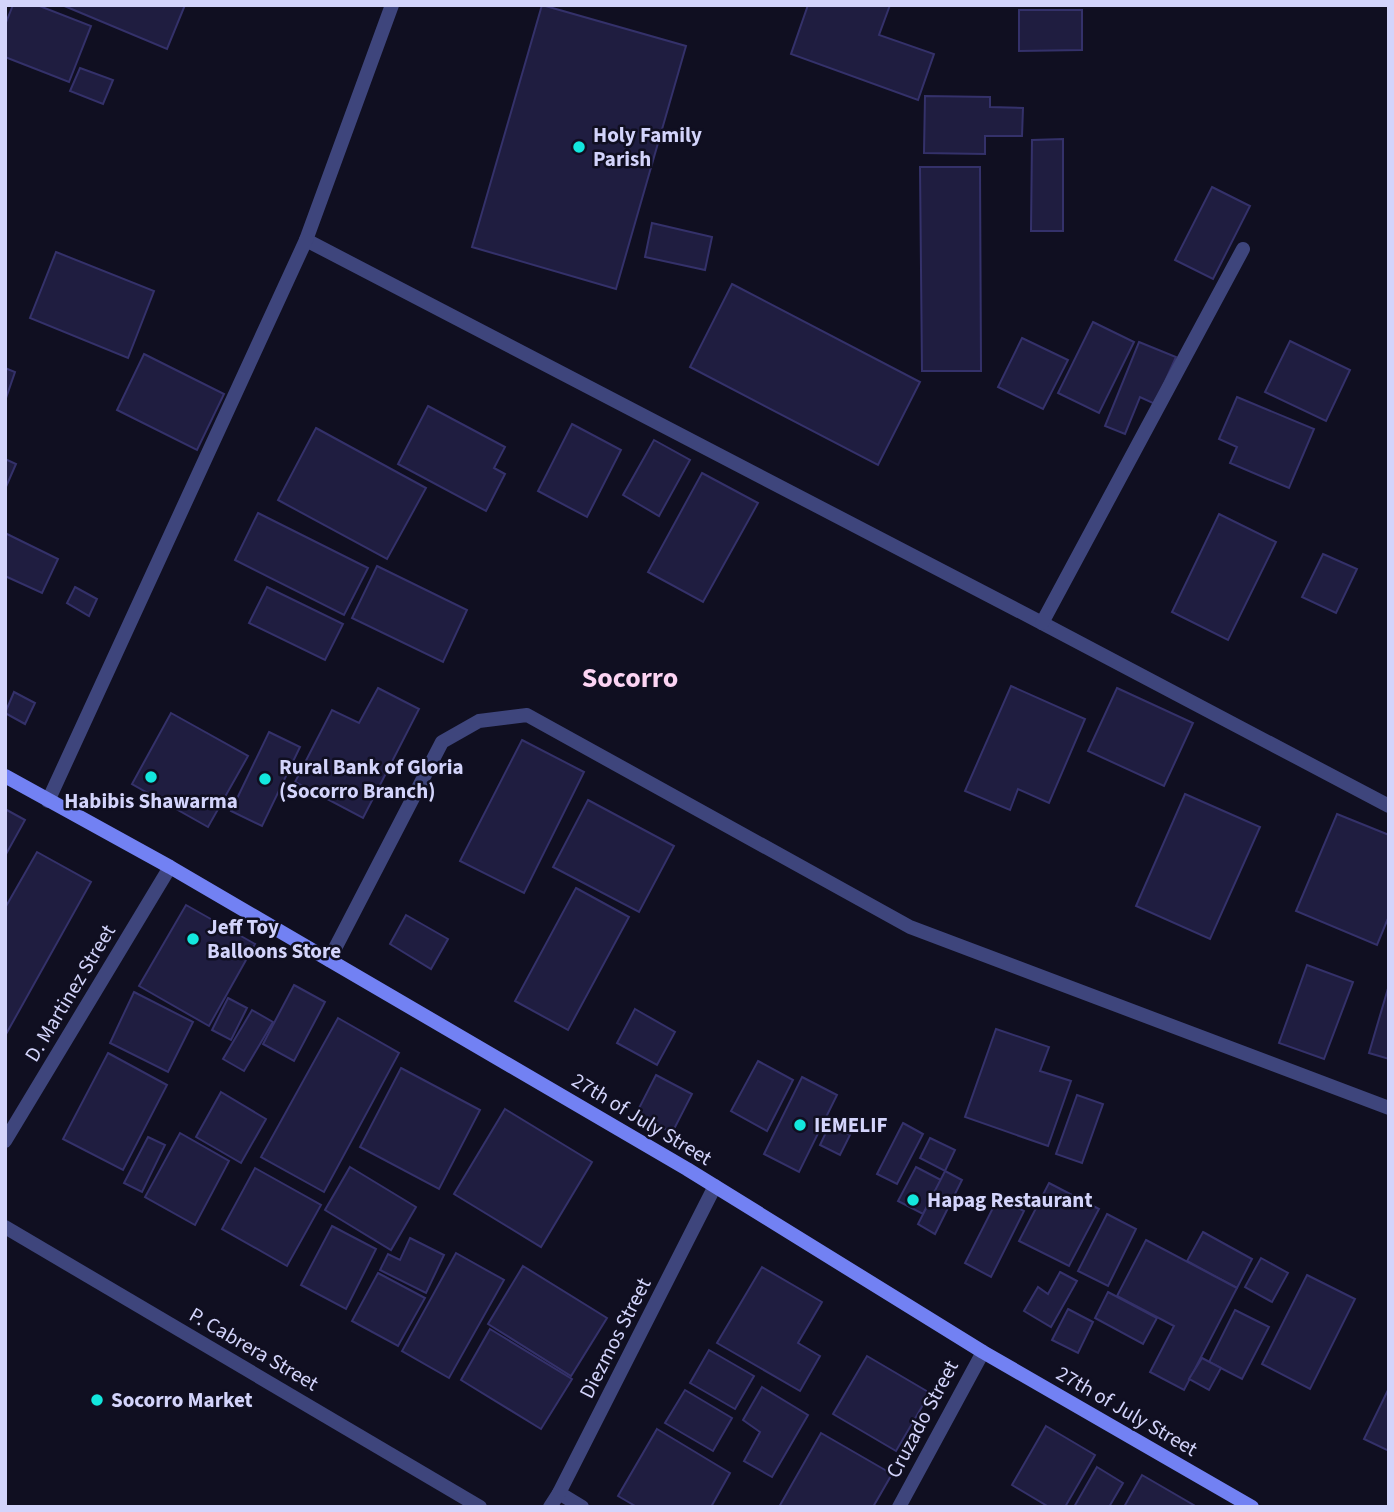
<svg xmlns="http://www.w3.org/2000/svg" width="1394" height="1512" viewBox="0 0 1394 1512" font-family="'Source Sans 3',sans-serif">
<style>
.building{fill:#1f1d40;stroke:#34316a;stroke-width:2}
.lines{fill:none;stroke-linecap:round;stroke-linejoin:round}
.street{stroke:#3e457c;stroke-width:14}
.secondary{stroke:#7281f3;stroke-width:14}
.poi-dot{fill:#13e7de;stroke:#100f21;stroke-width:2.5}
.labels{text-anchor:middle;stroke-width:5;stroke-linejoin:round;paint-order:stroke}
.poi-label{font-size:21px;font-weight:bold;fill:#d3d4fb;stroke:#100f21;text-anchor:start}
.street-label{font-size:21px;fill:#d3d4fb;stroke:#100f21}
.district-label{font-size:28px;font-weight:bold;fill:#fcd4f3;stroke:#100f21}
</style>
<rect width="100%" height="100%" fill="#100f21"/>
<g class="building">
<polygon points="13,5 37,5 91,26 69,82 5,57 5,25"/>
<polygon points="62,5 185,5 167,49"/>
<polygon points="542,5 686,46 616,289 472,247"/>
<polygon points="808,5 890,5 879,35 934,54 918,100 791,54"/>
<polygon points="1019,10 1082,10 1082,50 1019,51"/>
<polygon points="80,68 113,80 103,104 70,91"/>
<polygon points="925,96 990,97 990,107 1023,108 1022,136 985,136 985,154 924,153"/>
<polygon points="1063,139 1063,231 1031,231 1032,140"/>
<polygon points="920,167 980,167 981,371 922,371"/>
<polygon points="1212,187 1250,206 1213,279 1175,260"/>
<polygon points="652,223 712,237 705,270 645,257"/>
<polygon points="56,252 154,291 128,358 30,318"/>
<polygon points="732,284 920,382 878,465 690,367"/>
<polygon points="1093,322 1134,342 1099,413 1058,393"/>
<polygon points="1022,338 1068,360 1043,409 998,387"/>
<polygon points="1290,341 1350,370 1326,421 1265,392"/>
<polygon points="1139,342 1176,357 1155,404 1140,397 1125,434 1105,426"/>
<polygon points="144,354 224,394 197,450 117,410"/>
<polygon points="5,368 15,372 5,401"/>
<polygon points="1237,397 1314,429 1289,488 1230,463 1237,447 1219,439"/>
<polygon points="428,406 505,447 494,468 505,474 486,511 398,464"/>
<polygon points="572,424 621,450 587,517 538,491"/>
<polygon points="316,428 426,488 387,559 278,500"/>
<polygon points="654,440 690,460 659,516 623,495"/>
<polygon points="5,459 16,464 5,489"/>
<polygon points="702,473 758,503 703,602 648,572"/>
<polygon points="258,513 368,568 344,615 235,560"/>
<polygon points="1219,514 1276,542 1228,640 1172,612"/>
<polygon points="5,533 58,559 42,593 5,576"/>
<polygon points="1323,554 1357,569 1336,613 1302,597"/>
<polygon points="377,566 467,610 443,662 352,618"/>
<polygon points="75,587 97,599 89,616 67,603"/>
<polygon points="267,587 343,624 325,660 249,623"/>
<polygon points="1011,686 1085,719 1049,803 1018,789 1010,810 965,791"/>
<polygon points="378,688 419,709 363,818 295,782 332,710 359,723"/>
<polygon points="1117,688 1193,723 1164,786 1088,751"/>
<polygon points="14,692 35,703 25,724 5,713"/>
<polygon points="171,713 248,756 208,827 132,784"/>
<polygon points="269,732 300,747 262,826 231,811"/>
<polygon points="522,740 584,772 524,893 460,861"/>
<polygon points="1185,794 1260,827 1210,939 1136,906"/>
<polygon points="588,800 674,846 639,912 553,867"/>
<polygon points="5,809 25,820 5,856"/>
<polygon points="1337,814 1389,835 1389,916 1377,945 1296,911"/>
<polygon points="37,852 91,882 5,1036 5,908"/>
<polygon points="576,888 629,917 568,1030 515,1001"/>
<polygon points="186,905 255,944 209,1026 139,986"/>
<polygon points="406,915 448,939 431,969 390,944"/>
<polygon points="1307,965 1353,982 1324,1059 1279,1043"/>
<polygon points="294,985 325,1002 294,1061 263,1044"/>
<polygon points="1389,985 1389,1059 1369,1053"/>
<polygon points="134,992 193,1022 168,1072 110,1043"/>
<polygon points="228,998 247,1008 231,1040 212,1030"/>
<polygon points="635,1009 675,1032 657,1065 617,1043"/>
<polygon points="252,1010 273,1022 244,1071 223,1059"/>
<polygon points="338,1018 399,1053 324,1192 261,1157"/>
<polygon points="996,1029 1049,1047 1040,1071 1071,1081 1048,1146 965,1117"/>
<polygon points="108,1053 167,1085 123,1170 63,1139"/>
<polygon points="758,1061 793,1080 767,1131 731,1111"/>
<polygon points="401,1068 480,1110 439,1189 360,1147"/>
<polygon points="656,1075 692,1094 672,1133 636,1114"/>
<polygon points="802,1077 837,1095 799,1172 764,1154"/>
<polygon points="221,1092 266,1119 241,1163 196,1137"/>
<polygon points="1077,1095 1103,1104 1082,1163 1056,1154"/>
<polygon points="505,1109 592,1162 541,1247 454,1194"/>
<polygon points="903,1123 923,1134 897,1184 877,1174"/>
<polygon points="830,1124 850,1135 840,1155 820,1145"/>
<polygon points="180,1133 229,1161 195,1225 145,1197"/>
<polygon points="148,1137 165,1145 142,1192 124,1183"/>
<polygon points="930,1138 955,1150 945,1171 920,1158"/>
<polygon points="350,1167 416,1207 391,1250 325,1210"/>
<polygon points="916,1167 941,1180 923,1214 898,1201"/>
<polygon points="255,1168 321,1205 287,1266 222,1229"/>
<polygon points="945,1171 962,1180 935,1234 918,1224"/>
<polygon points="1049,1183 1099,1209 1069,1266 1019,1241"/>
<polygon points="998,1198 1024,1211 991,1277 965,1263"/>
<polygon points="1107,1214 1136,1229 1108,1286 1078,1271"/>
<polygon points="332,1226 376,1249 346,1309 301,1285"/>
<polygon points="1203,1232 1252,1259 1237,1288 1187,1261"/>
<polygon points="410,1238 444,1255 426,1293 380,1270 388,1254 400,1260"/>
<polygon points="1146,1240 1237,1288 1184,1390 1150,1372 1174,1326 1117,1296"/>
<polygon points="456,1253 504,1280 449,1378 402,1351"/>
<polygon points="1261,1258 1288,1273 1272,1302 1245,1287"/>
<polygon points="523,1266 607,1318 571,1376 488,1324"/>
<polygon points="762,1267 822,1302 798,1343 820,1356 800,1391 717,1343"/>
<polygon points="1060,1272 1077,1281 1051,1327 1024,1311 1038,1287 1048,1294"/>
<polygon points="378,1273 425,1298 398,1346 352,1321"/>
<polygon points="1307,1275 1355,1299 1310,1389 1262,1364"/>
<polygon points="1108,1292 1157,1318 1143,1344 1095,1318"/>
<polygon points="1068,1309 1093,1322 1078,1353 1052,1340"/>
<polygon points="1235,1310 1269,1327 1242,1379 1209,1362"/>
<polygon points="490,1329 572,1379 541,1429 461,1380"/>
<polygon points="709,1350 754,1376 735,1409 690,1383"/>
<polygon points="867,1356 930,1393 896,1451 833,1414"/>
<polygon points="1202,1358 1221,1368 1209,1390 1189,1379"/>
<polygon points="762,1387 808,1415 772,1477 744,1461 760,1432 743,1420"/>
<polygon points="1389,1388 1389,1451 1364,1439"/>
<polygon points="685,1390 732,1418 713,1451 665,1423"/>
<polygon points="1046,1426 1095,1455 1065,1507 1049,1507 1012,1485"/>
<polygon points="657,1429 730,1473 711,1507 637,1507 618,1496"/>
<polygon points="821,1433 892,1474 873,1507 779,1507"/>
<polygon points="1097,1467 1123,1483 1109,1507 1074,1507"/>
<polygon points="1142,1475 1197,1507 1124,1507"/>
</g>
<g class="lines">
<g class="street">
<polyline points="306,240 1042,623 1389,806"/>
<polyline points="1042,623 1243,249"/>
<polyline points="48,801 306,240 392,5"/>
<polyline points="329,960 442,742 479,721 527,715 910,927 1389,1108"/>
<polyline points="5,1141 170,867"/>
<polyline points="5,1227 480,1507"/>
<polyline points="559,1493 582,1507"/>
<polyline points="550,1507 559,1493 715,1186"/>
<polyline points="899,1507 983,1352"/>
</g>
<polyline class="secondary" points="5,776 170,867 687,1169 983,1352 1252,1507"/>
</g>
<g class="poi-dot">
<circle cx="579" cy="147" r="7"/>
<circle cx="151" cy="777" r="7"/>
<circle cx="265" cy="779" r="7"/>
<circle cx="193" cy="939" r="7"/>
<circle cx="800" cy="1125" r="7"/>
<circle cx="913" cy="1200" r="7"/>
<circle cx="97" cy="1400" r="7"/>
</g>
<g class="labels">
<g class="poi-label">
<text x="593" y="142">Holy Family<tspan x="593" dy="24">Parish</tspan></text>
<text x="279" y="774">Rural Bank of Gloria<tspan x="279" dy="24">(Socorro Branch)</tspan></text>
<text x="151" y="808" text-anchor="middle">Habibis Shawarma</text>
<text x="207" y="934">Jeff Toy<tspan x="207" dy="24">Balloons Store</tspan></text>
<text x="814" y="1132">IEMELIF</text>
<text x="927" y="1207">Hapag Restaurant</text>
<text x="111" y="1407">Socorro Market</text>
</g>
<g class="street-label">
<text transform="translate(70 993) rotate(-59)" y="7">D. Martinez Street</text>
<text transform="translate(642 1119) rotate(31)" y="7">27th of July Street</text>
<text transform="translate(615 1338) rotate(-63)" y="7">Diezmos Street</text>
<text transform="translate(254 1349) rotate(30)" y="7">P. Cabrera Street</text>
<text transform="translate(1127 1411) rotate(30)" y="7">27th of July Street</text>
<text transform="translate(922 1419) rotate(-62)" y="7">Cruzado Street</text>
</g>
<g class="district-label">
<text x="630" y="687">Socorro</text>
</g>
</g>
<rect width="1394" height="1512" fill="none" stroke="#d3d4fb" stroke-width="14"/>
</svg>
